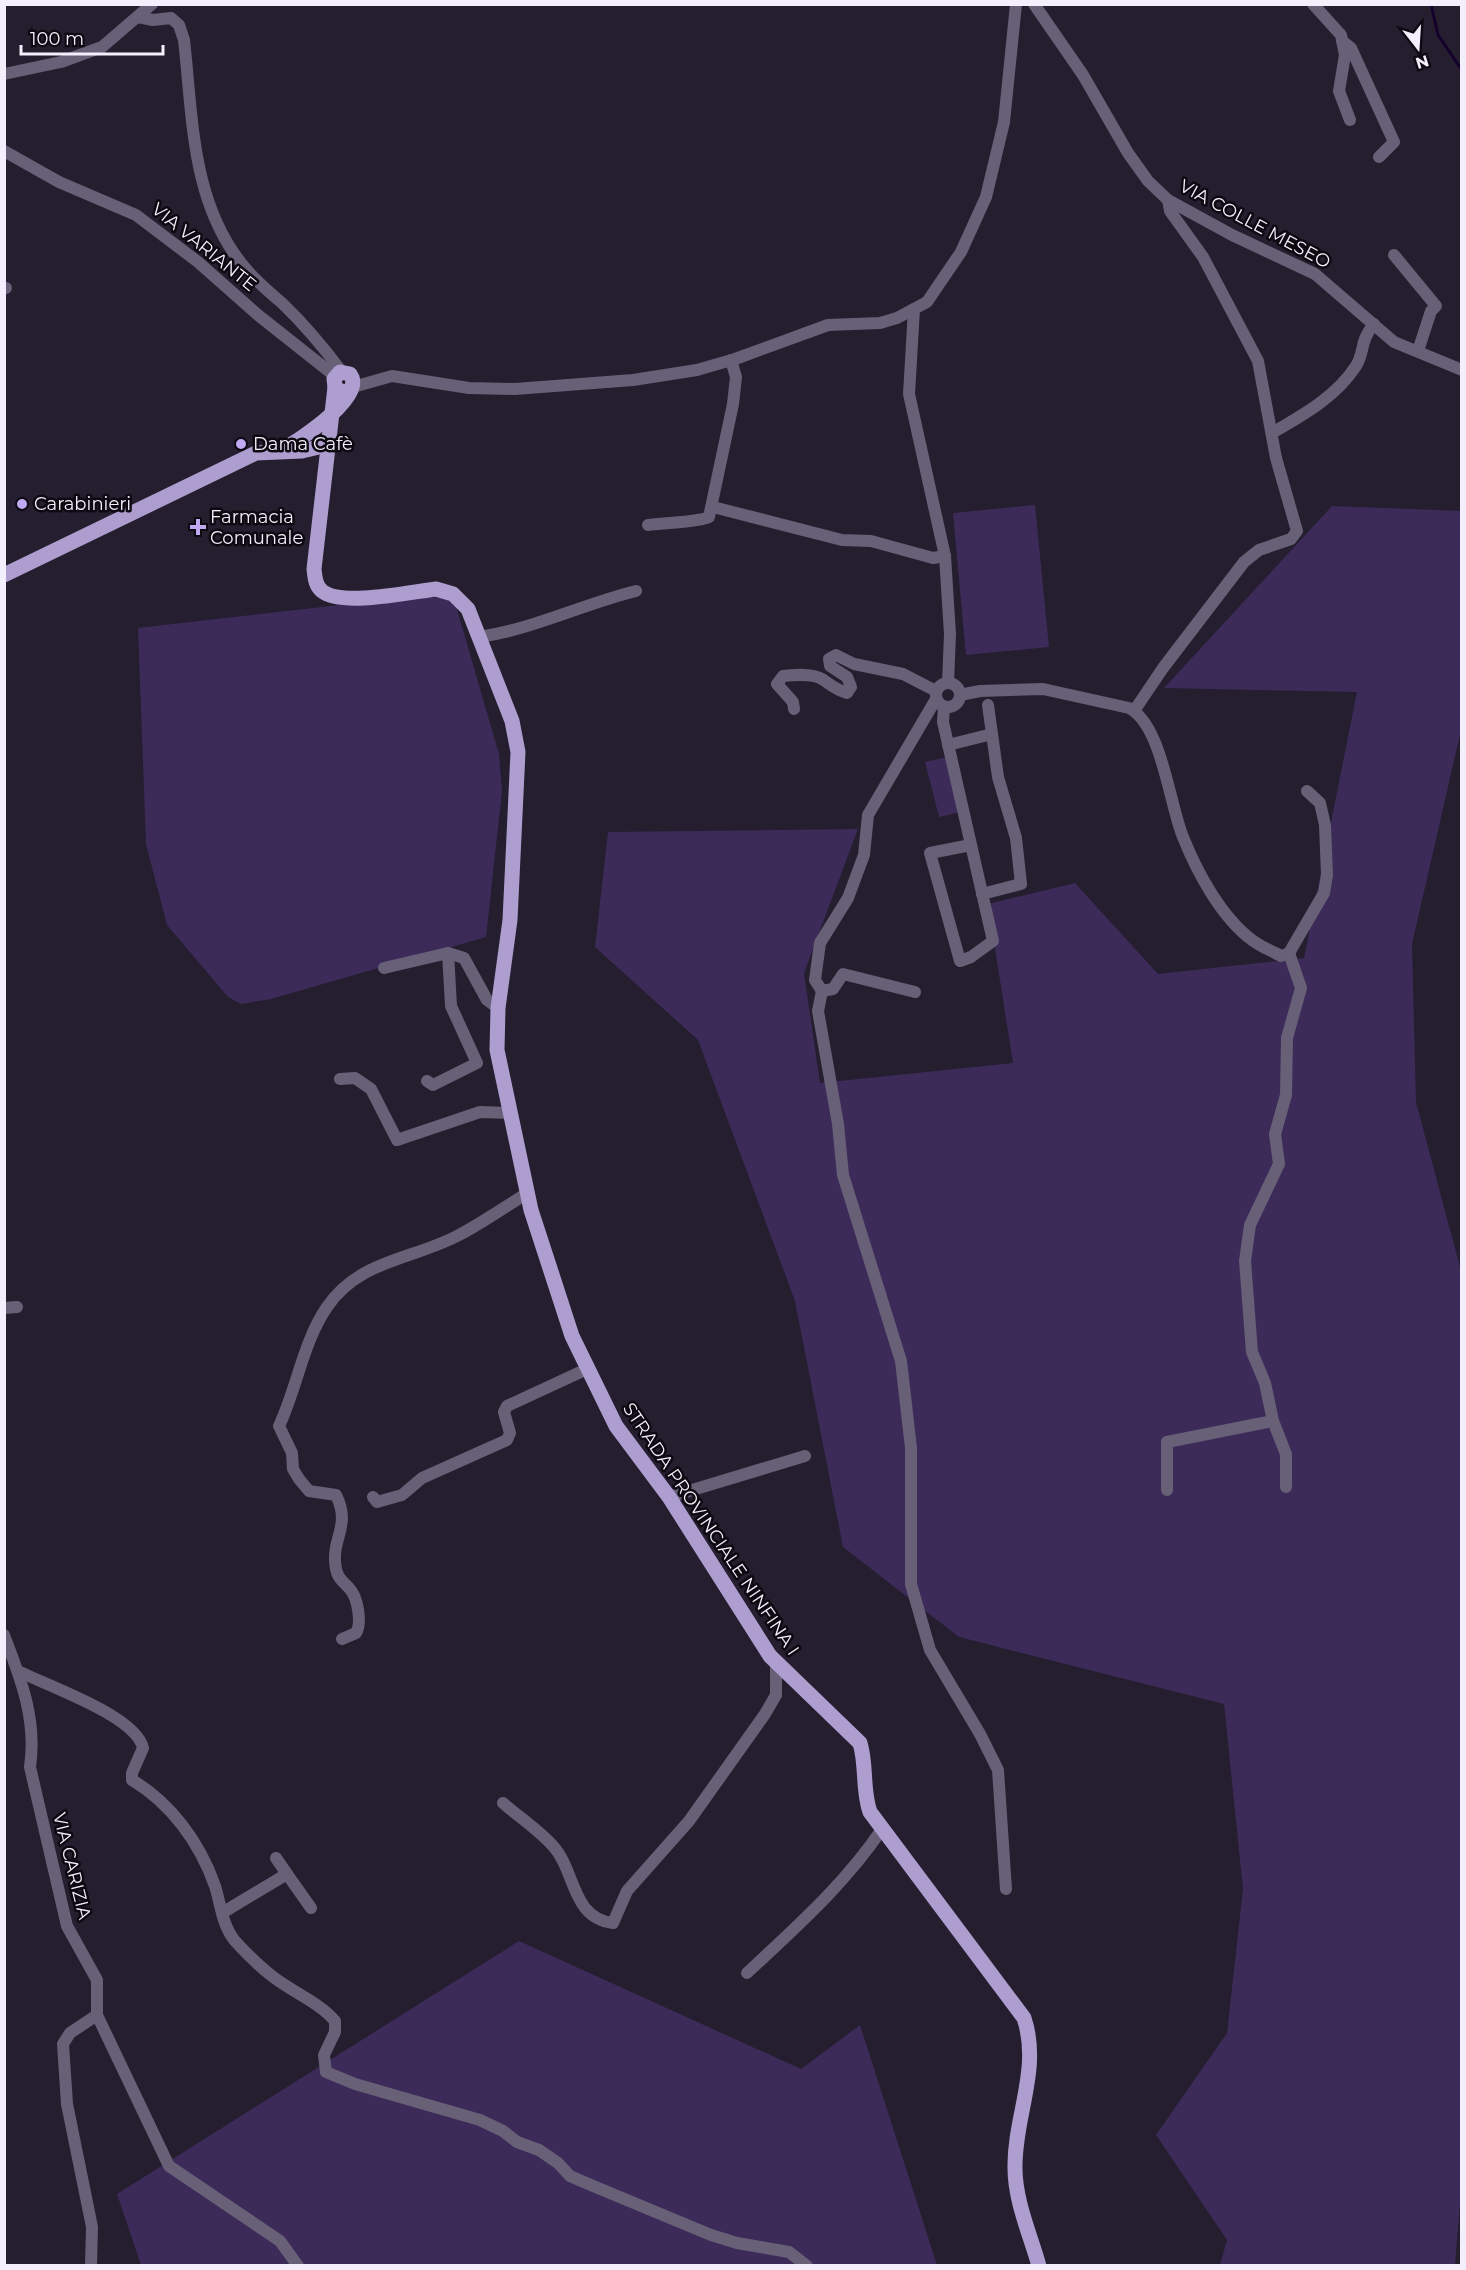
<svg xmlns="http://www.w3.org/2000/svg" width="1466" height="2270" viewBox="0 0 1466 2270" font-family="Montserrat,sans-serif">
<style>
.green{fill:#3c2b59}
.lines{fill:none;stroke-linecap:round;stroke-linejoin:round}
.stream{stroke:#14002b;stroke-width:3}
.minor{stroke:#676077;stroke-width:12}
.major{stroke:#ad9ecf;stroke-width:15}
.poi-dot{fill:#c1a8f3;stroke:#0c0911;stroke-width:2}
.labels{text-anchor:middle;stroke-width:5;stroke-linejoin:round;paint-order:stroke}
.street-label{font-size:18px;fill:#f3effc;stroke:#0c0911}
.poi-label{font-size:18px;fill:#f3effc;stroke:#0c0911;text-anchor:start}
</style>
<rect width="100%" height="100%" fill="#241e2f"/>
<g class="green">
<polygon points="1035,505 1049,647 966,655 953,513"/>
<polygon points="1332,506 1461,511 1461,730 1412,944 1416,1102 1462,1275 1462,2177 1455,2265 1220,2265 1227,2240 1156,2135 1227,2033 1243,1889 1224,1704 959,1637 843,1547 795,1301 698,1040 595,947 608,832 858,829 804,973 820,1083 1013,1063 988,904 1075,883 1158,974 1304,958 1357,692 1164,688"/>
<polygon points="427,595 444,596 456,606 499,754 502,791 486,937 271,999 241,1004 228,997 167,925 146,844 138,628"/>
<polygon points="948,757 961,812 939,817 925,762"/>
<polygon points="519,1941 801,2069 860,2025 937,2265 141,2265 117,2194"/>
</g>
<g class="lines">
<polyline class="stream" points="1431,4 1438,35 1462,70"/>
<g class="minor">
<polyline points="1034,4 1083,75 1128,153 1148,181 1168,200 1232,235 1315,274 1394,342 1462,370"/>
<polyline points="1313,4 1341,35 1345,55 1339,91 1350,120"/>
<path d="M 138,17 L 153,20 L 171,18 L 179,25 L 184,40 C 193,119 191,205 246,269 C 257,282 269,292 282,303 C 304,324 324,348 342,372"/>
<polyline points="1342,41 1351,48 1394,142 1379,157"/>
<polyline points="4,74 61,62 102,47 152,4"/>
<polyline points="4,151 59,182 136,215 198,262 258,315 335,376"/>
<polyline points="1394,255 1436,306 1431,311 1418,351"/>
<polyline points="4,288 6,288"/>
<polyline points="914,309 909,394 945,556 950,634 948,683"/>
<polyline points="353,387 392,376 469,388 515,389 633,380 697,370 735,359 828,325 880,323 897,318 927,302 961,252 986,197 1004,122 1016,4"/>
<path d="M 1272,433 C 1303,415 1336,397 1356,366 C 1365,352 1359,342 1374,324"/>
<polyline points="713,507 842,540 871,541 933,558 945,556"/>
<path d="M 648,525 C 662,523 700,522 709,517 L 733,404 L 736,377 L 731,360"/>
<path d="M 479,637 C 534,629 583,604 636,591"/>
<circle cx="948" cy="695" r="12"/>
<path d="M 960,695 L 980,691 L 1043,689 L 1129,708 C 1162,725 1169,803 1183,837 C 1197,872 1221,917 1252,940 C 1261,947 1272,951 1281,956 L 1289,953 L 1324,893 L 1327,875 L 1325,825 L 1320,803 L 1307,791"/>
<polyline points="944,707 943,722 993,941 971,957 960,961 930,853 971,845"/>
<path d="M 794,709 L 793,702 L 777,684 L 783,676 C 795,675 812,673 822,679 C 831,685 836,690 847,693 L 851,687 L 847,677 L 830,666 L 829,659 L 836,655 L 854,664 L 903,674 L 936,691"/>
<polyline points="1134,711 1163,668 1244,562 1259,550 1291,539 1297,531 1276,458 1258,361 1203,257 1170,211 1168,200"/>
<polyline points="948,745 992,734"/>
<polyline points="982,894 1021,884 1016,838 998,777 988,705"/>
<polyline points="384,968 448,953 464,958 487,1000 498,1008"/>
<polyline points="822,991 818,1011 838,1124 843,1175 901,1361 911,1448 911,1584 930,1650 980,1734 998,1770 1006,1889"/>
<polyline points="915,992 843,974 833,989 822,991 815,980 820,943 848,898 864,855 868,815 936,699"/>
<polyline points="340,1079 355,1078 371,1089 397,1140 480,1112 511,1113"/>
<polyline points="427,1081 433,1085 477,1063 451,1006 448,953"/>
<polyline points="4,1308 17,1307"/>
<polyline points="1273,1421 1286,1454 1286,1487"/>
<polyline points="1167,1490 1167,1442 1273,1421 1265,1383 1252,1352 1245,1261 1250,1225 1279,1164 1275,1134 1286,1095 1287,1038 1301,988 1289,953"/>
<polyline points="373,1497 377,1502 402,1495 422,1478 507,1440 510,1433 504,1412 507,1406 587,1369"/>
<polyline points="669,1497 805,1456"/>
<path d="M 4,1635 C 21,1679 37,1720 30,1767 L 67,1926 L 97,1980 L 97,2015 L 70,2033 L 63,2044 L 67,2104 L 92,2227 L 91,2266"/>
<path d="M 342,1639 L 356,1633 C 362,1623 358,1597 349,1588 C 343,1581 338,1579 336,1569 C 330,1538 352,1527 336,1495 L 309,1491 L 299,1479 L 293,1469 L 292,1453 L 279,1426 C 297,1388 303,1342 327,1307 C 359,1260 411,1260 457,1236 C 481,1224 504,1207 528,1193"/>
<path d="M 18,1671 C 48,1686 136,1716 143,1748 L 132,1773 L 132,1780 C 171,1803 200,1843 215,1886 C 221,1905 222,1925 235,1941 C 246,1953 259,1966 272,1976 C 292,1992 319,2002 335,2021 L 335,2032 L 324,2055 L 326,2072 L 355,2084 L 480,2120 L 503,2131 L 517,2142 L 539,2150 L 558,2163 L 570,2176 L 586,2183 L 711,2235 L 737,2243 L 789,2252 L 807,2266"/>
<path d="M 503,1803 C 519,1817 539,1830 553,1846 C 576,1871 571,1918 613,1923 L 627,1891 L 689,1821 L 765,1714 L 776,1695 L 776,1663"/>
<polyline points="276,1858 287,1874"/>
<polyline points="222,1913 287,1874 311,1908"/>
<path d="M 747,1973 C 796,1927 845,1884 882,1829"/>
<polyline points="97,2015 169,2166 280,2241 298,2266"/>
</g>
<g class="major">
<path d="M 335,387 L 314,569 C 315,577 315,585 322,591 C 342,607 410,592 436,589 L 453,594 L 468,609 L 512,721 L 518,752 L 510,920 L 498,1008 L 497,1050 L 531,1210 L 572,1336 L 616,1426 L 669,1497 L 770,1656 L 860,1743 C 867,1766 862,1790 870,1812 L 1024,2018 C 1041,2069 1014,2117 1015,2168 C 1015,2201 1030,2234 1039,2266"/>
<path d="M 283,449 C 300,440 367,396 350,374 L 340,372 L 334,379 L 335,387 L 342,392 L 349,391"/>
<polyline points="4,575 256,453 302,451 327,445"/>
</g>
</g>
<g class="poi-dot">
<circle cx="241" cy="444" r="6"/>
<circle cx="22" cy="504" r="6"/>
<path d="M195 518h6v6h6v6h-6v6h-6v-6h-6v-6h6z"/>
</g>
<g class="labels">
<g class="street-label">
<text transform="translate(1255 224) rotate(28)" y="6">VIA COLLE MESEO</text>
<text transform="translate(204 247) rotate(39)" y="6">VIA VARIANTE</text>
<text transform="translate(711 1529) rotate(56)" y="6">STRADA PROVINCIALE NINFINA I</text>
<text transform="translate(72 1866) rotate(76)" y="6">VIA CARIZIA</text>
</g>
<g class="poi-label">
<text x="253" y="450">Dama Cafè</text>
<text x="34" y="510">Carabinieri</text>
<text x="210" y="523">Farmacia<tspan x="210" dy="21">Comunale</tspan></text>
</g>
</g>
<rect width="1466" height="2270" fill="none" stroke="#f3effc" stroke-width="12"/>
<g transform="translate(1418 48) rotate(163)" stroke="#0c0911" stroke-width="4.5" paint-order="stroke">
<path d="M0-4.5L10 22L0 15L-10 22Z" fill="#f3effc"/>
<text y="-9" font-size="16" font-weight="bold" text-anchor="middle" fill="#f3effc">N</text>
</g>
<path d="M21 45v9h142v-9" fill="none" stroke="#f3effc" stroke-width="3"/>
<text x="30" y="45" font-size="18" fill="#f3effc" stroke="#0c0911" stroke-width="4.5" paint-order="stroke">100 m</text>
</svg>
